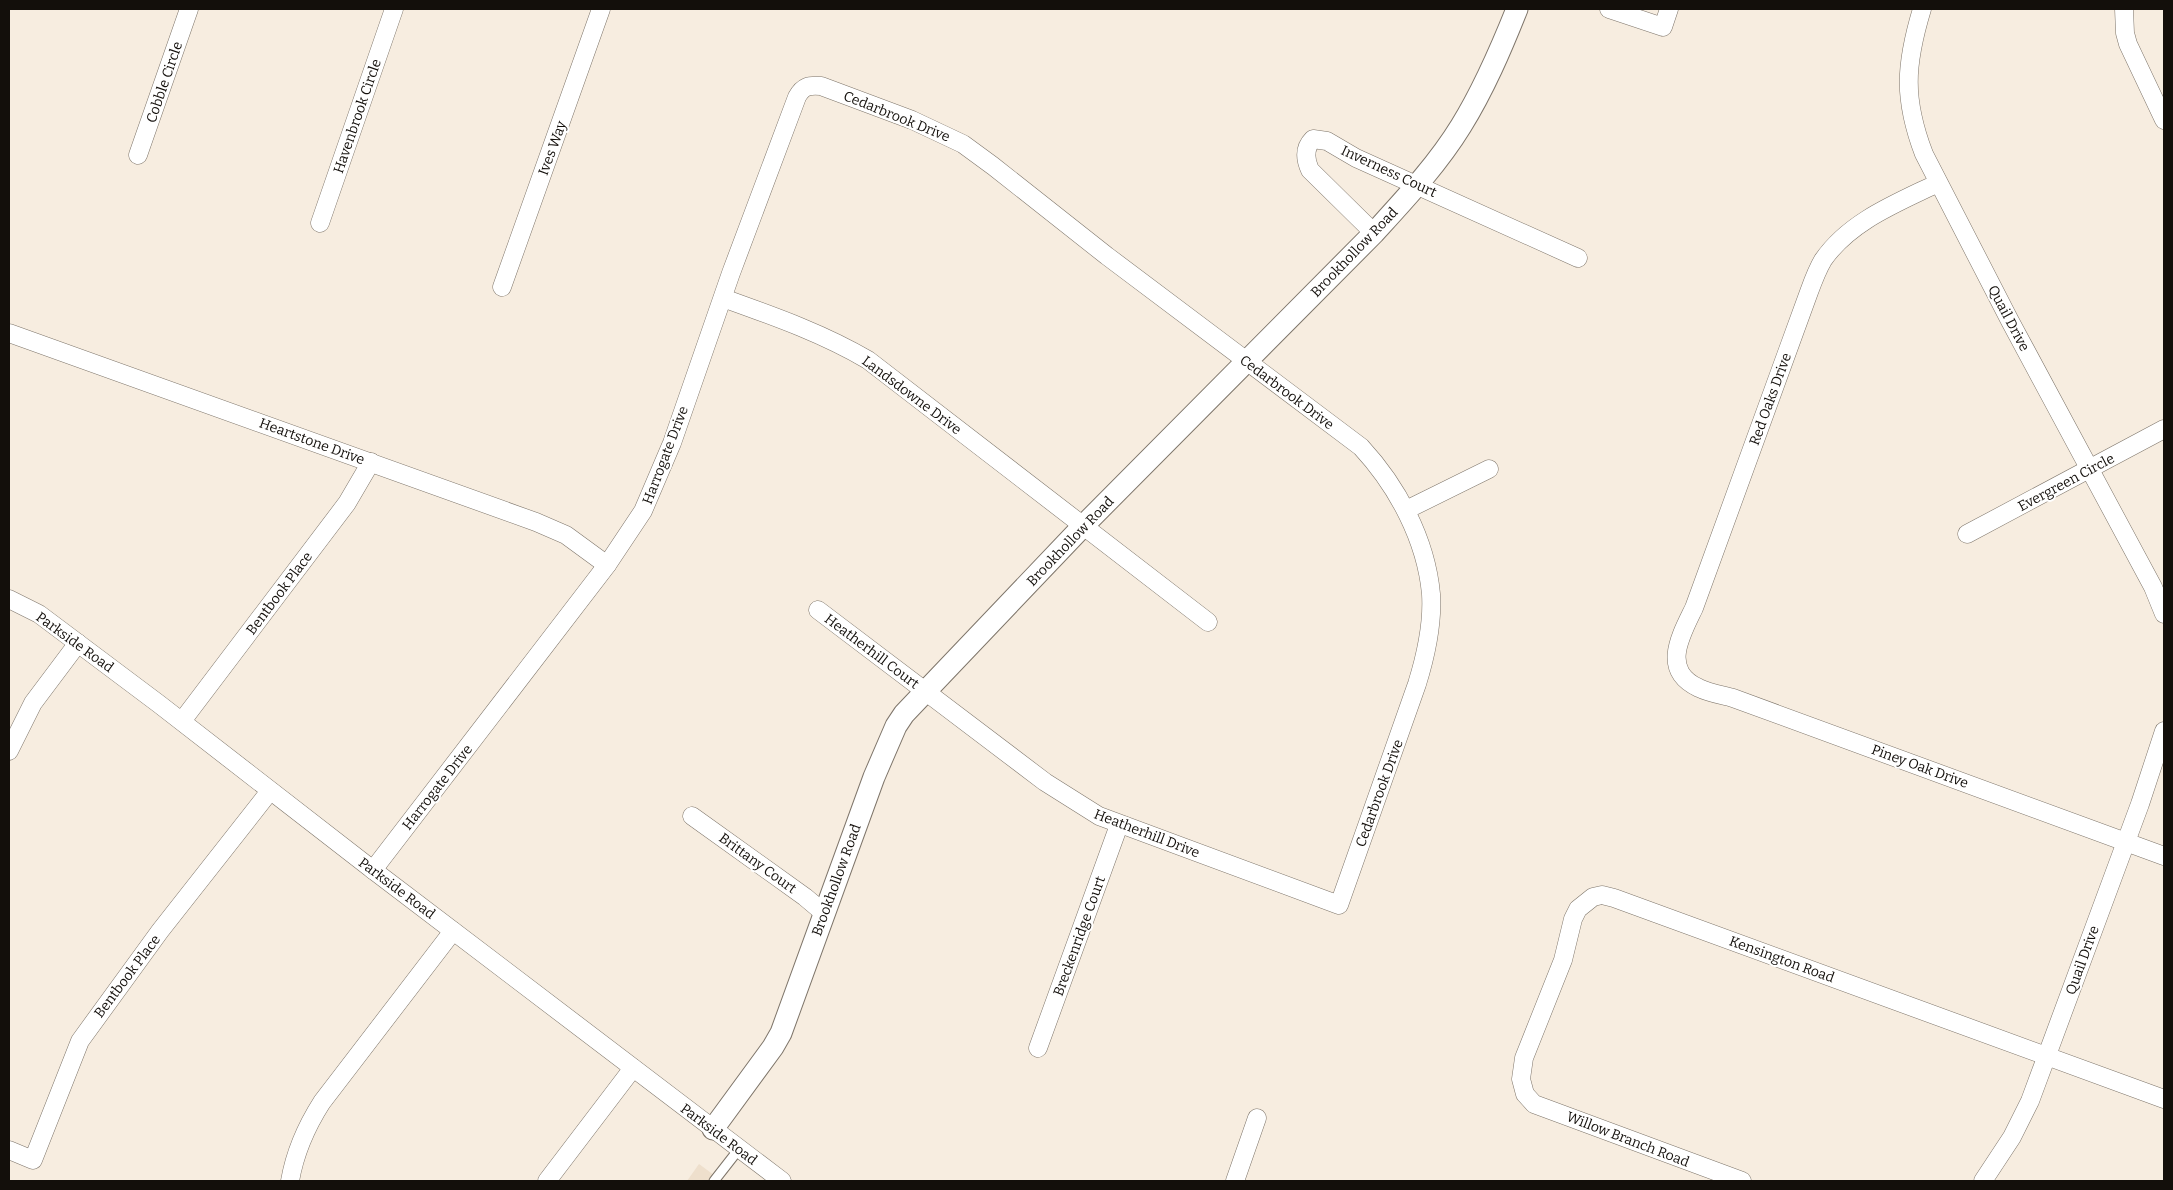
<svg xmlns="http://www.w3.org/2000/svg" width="2173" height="1190" viewBox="0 0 2173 1190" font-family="Bitter,serif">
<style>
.built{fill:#eedfcc}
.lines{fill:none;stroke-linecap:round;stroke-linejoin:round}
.service-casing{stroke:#7e756a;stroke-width:11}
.minor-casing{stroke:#7e756a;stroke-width:19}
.tertiary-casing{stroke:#7e756a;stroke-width:23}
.service{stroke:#fff;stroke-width:9}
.minor{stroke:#fff;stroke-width:18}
.tertiary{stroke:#fff;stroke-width:21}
.labels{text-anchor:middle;stroke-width:4;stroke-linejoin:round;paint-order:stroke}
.street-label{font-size:14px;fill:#130f0b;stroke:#fff}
</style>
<rect width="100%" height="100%" fill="#f7ede0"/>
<polygon class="built" points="699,1164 722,1181 687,1181"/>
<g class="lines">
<defs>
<polyline id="service" points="714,1181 739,1149"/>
<g id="minor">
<polyline points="1609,9 1663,27 1669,9"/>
<path d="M 1922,9 C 1905,65 1903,99 1924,154 L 2010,321 L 2153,587 L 2164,614"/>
<polyline points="2124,9 2125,33 2128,44 2164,120"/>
<polyline points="138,155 189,9"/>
<path d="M 1938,183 C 1897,203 1850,221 1823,260 C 1817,270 1813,281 1809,292 L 1694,608 C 1681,635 1660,670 1699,688 C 1709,693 1722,695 1733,698 L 2164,856"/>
<polyline points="320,223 394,9"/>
<path d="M 1374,233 L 1310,170 C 1305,159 1304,148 1313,139 L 1327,141 L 1356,158 L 1578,258"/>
<polyline points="502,287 601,9"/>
<path d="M 723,298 C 773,316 822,333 868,360 L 1208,622"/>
<polyline points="9,333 536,522 566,535 607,565"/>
<polyline points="1406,510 1489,469"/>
<polyline points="1967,534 2164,429"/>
<polyline points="9,599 39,614 159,704 373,870 782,1181"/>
<polyline points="182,721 347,503 371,462"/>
<polyline points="9,751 33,703 78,643"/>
<polyline points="692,816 805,897 824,913"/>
<path d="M 373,870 L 607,565 L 643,511 L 672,443 L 731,273 L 797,97 C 803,86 809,85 821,86 L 912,120 L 963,144 L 993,166 L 1107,256 L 1361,447 C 1397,486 1426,539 1431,594 C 1433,625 1426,655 1417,684 L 1339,905 L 1099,816 L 1045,782 L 818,610"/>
<polyline points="1038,1048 1119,825"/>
<polyline points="9,1150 33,1160 80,1041 160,931 270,791"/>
<path d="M 290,1181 C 295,1152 306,1127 322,1102 L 453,931"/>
<polyline points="547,1181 633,1068"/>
<polyline points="1235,1181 1257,1118"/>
<polyline points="1742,1181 1534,1104 1525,1094 1521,1079 1524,1058 1563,960 1573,919 1578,909 1593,897 1602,895 1614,898 2164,1099"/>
<polyline points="1983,1181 2012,1137 2030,1101 2140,804 2164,731"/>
</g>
<path id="tertiary" d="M 713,1129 L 773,1047 L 781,1033 L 874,777 L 896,726 L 904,714 L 1082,527 L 1374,233 C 1405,199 1437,165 1461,126 C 1484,89 1501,49 1517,9"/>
</defs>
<use href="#service" class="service-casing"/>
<use href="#minor" class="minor-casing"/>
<use href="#tertiary" class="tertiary-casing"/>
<use href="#service" class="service"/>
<use href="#minor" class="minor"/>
<use href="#tertiary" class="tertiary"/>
</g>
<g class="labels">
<g class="street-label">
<text transform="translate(164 82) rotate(-71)" y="5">Cobble Circle</text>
<text transform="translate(357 116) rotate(-71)" y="5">Havenbrook Circle</text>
<text transform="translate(897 116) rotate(22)" y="5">Cedarbrook Drive</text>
<text transform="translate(552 148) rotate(-70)" y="5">Ives Way</text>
<text transform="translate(1389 171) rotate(25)" y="5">Inverness Court</text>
<text transform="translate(1354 252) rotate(-46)" y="5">Brookhollow Road</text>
<text transform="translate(2009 318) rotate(62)" y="5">Quail Drive</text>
<text transform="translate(1287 392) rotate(37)" y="5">Cedarbrook Drive</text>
<text transform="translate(912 395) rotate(37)" y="5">Landsdowne Drive</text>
<text transform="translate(1770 399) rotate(-70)" y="5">Red Oaks Drive</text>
<text transform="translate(312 441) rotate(20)" y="5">Heartstone Drive</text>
<text transform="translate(665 455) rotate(-69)" y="5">Harrogate Drive</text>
<text transform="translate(2066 482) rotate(-28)" y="5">Evergreen Circle</text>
<text transform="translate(1070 541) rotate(-46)" y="5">Brookhollow Road</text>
<text transform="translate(279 593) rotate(-53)" y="5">Bentbook Place</text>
<text transform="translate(75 642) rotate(36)" y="5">Parkside Road</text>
<text transform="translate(872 651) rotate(37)" y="5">Heatherhill Court</text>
<text transform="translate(1920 766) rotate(20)" y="5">Piney Oak Drive</text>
<text transform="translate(437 787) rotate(-52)" y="5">Harrogate Drive</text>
<text transform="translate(1379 793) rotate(-70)" y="5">Cedarbrook Drive</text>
<text transform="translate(1147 833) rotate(21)" y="5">Heatherhill Drive</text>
<text transform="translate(758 863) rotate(36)" y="5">Brittany Court</text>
<text transform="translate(836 880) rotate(-70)" y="5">Brookhollow Road</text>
<text transform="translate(397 888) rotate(37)" y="5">Parkside Road</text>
<text transform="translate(1079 936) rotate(-70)" y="5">Breckenridge Court</text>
<text transform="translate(1782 959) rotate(20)" y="5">Kensington Road</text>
<text transform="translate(2082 960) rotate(-70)" y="5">Quail Drive</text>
<text transform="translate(127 976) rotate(-53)" y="5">Bentbook Place</text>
<text transform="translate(719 1134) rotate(37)" y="5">Parkside Road</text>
<text transform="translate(1628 1139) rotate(21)" y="5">Willow Branch Road</text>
</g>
</g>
<rect width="2173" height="1190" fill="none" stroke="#130f0b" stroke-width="20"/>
</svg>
